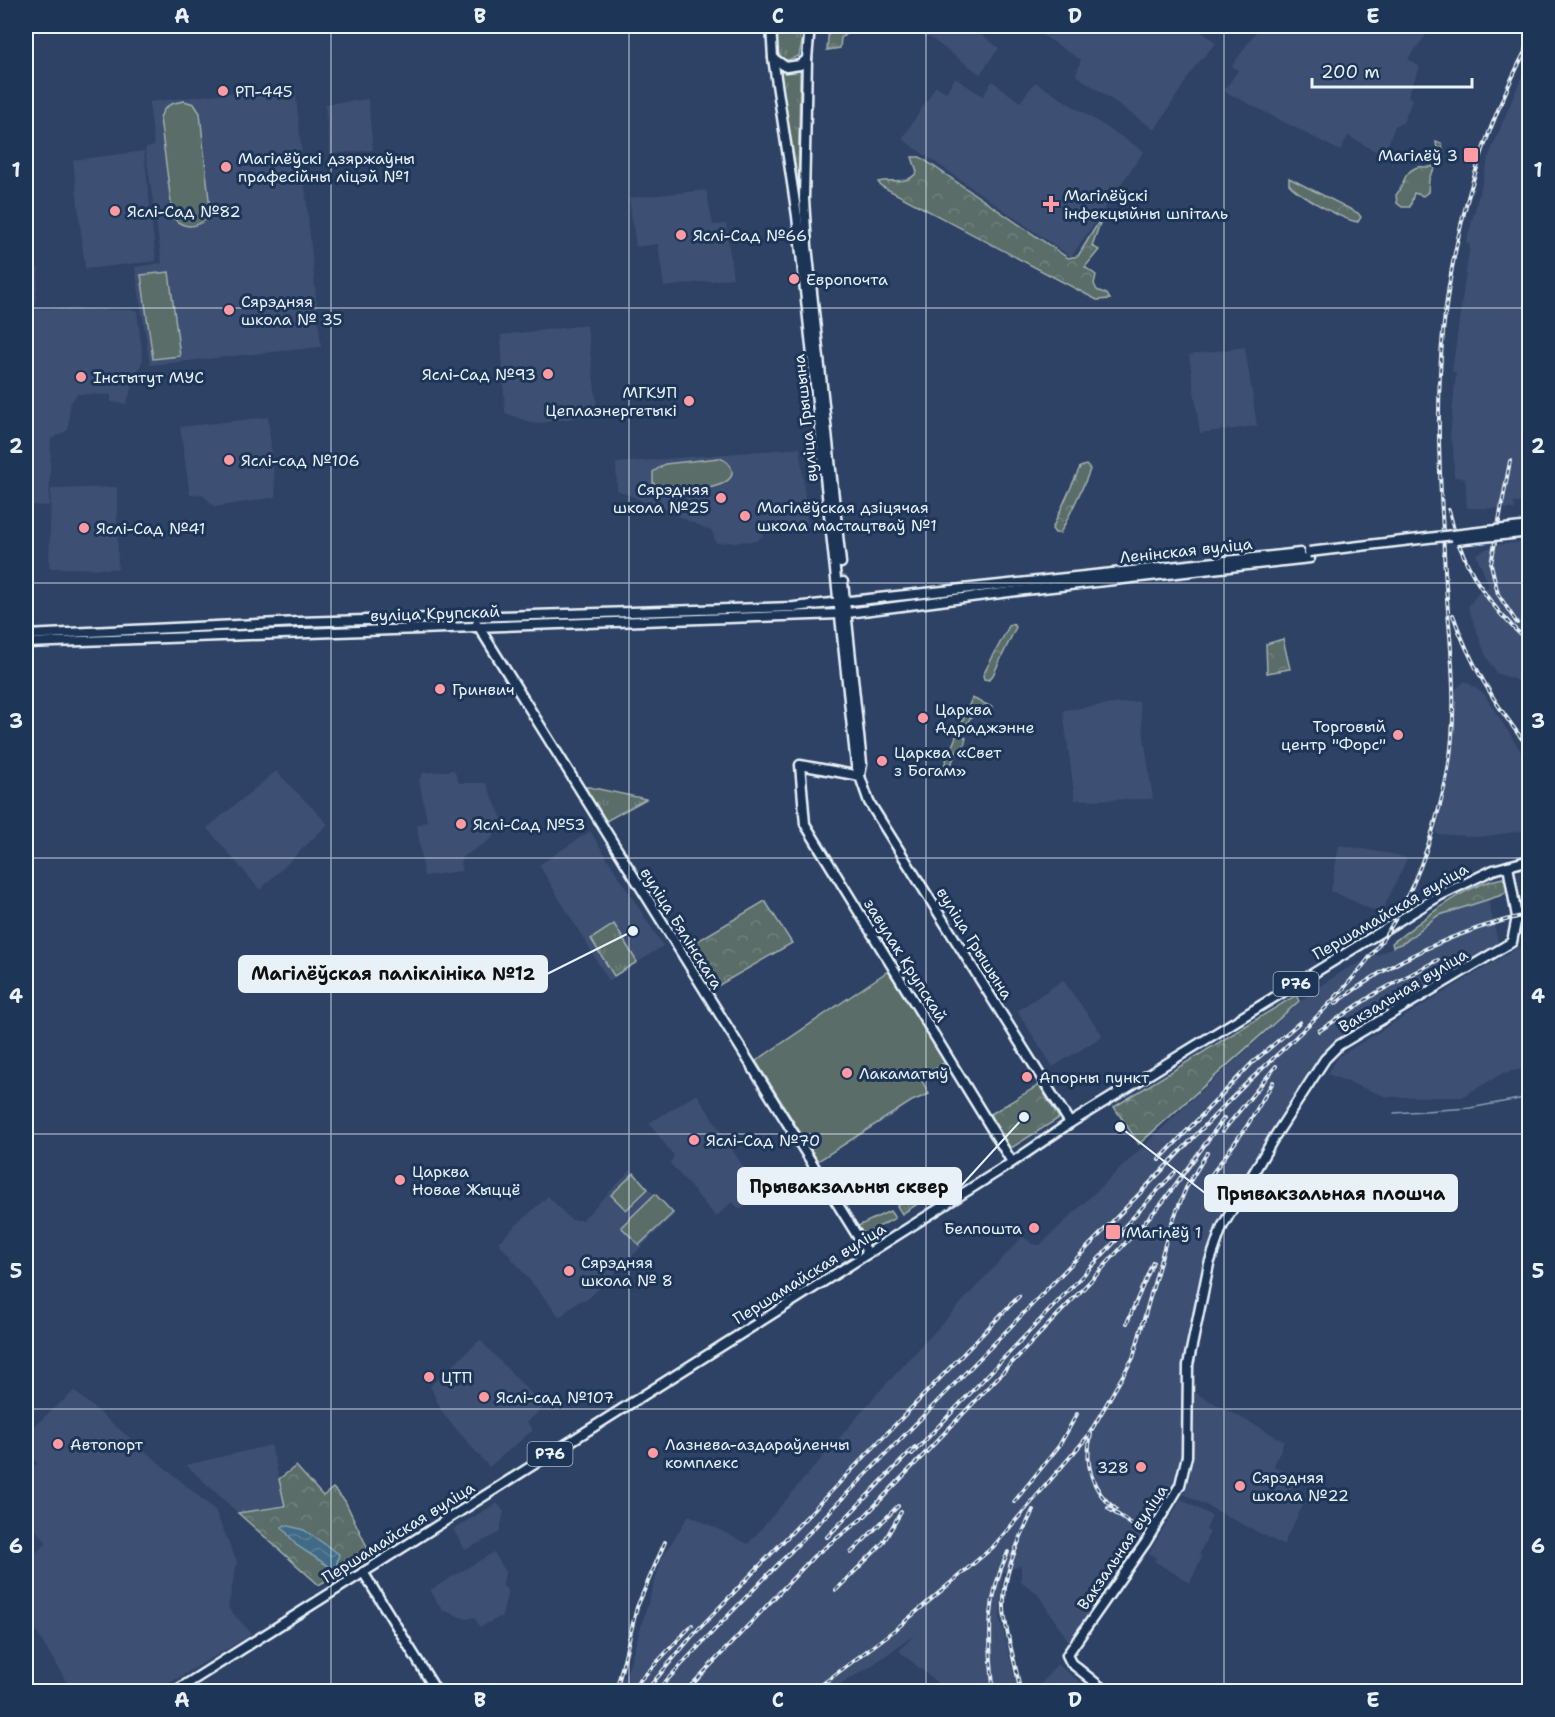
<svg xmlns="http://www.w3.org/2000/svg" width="1555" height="1717" viewBox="0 0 1555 1717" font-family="'Shantell Sans',sans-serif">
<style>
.built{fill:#3d4f73}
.grass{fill:url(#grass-tufts);stroke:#a1afb0;stroke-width:1.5}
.forest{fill:url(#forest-crowns);stroke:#a1afb0;stroke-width:1.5}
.pitch{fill:#5a6d68;stroke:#a1afb0;stroke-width:1.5}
.water{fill:url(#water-waves);stroke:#83a0b4;stroke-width:1.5}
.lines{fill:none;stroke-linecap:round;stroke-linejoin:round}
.stream{stroke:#83a0b4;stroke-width:1.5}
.major-casing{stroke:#e8f1f8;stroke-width:13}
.major{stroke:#1d3557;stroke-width:8}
.rail-casing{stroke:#e8f1f8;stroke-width:4}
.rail{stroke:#1d3557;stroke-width:1.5;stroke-dasharray:4.5;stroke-linecap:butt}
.major-bridge-casing{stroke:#e8f1f8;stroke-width:13;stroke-linecap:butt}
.major-bridge{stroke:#1d3557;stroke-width:8}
.grid{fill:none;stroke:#e8f1f8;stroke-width:1.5;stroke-opacity:0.55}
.poi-dot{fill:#ff9aa2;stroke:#1d3557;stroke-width:2}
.labels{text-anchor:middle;stroke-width:6;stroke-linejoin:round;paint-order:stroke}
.shield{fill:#1d3557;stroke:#abb9c8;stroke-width:1.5}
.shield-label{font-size:15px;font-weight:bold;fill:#e8f1f8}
.poi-label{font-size:16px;fill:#e8f1f8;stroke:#1d3557;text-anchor:start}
.street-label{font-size:16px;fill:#e8f1f8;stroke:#1d3557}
.leader{fill:none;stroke:#e8f1f8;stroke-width:2}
.callout-dot{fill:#e8f1f8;stroke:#1d3557;stroke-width:2}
.callout{fill:#e8f1f8;stroke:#e8f1f8;stroke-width:2}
.callout-label{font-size:18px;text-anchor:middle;font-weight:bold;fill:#111}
.neatline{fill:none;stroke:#e8f1f8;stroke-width:2}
.grid-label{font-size:20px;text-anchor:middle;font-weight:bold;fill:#e8f1f8}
</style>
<defs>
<pattern id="grass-tufts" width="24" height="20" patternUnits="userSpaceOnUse" patternTransform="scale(1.5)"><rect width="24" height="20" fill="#5a6d68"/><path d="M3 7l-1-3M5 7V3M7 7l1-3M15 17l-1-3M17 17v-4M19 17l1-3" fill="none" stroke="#72827e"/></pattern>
<pattern id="forest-crowns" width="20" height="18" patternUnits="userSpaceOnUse" patternTransform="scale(1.5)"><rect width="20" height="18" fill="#5a6d68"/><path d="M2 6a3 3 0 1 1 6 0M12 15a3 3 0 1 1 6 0" fill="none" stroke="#72827e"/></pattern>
<pattern id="water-waves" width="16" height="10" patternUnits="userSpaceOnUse" patternTransform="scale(1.5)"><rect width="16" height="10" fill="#406a87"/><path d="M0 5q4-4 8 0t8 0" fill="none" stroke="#5c8099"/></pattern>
</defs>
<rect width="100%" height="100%" fill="#2e4265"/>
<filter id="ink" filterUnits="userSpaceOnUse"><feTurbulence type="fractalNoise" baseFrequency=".0167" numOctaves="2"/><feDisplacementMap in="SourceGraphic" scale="12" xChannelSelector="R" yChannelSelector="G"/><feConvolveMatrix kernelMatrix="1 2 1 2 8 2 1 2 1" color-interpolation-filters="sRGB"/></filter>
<g filter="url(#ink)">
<g class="built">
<polygon points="928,26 970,26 999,48 980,74 929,37 924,37 923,32"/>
<polygon points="1028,26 1195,26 1216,43 1194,68 1155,130 1076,75 1081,60"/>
<polygon points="1260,26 1433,26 1408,59 1420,67 1408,95 1412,100 1403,123 1395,126 1384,156 1348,136 1340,151 1224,91 1238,70 1232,66"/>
<polygon points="1529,59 1529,502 1514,503 1515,509 1467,508 1465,478 1454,477 1453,446 1450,437 1456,373 1452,371 1470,244 1466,243 1490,153"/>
<polygon points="955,78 983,96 992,81 1020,102 1035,82 1144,151 1071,257 902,139 936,86 946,92"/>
<polygon points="295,85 321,347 150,365 135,267 162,263 145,148 154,146 149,102"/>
<polygon points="368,99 373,150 330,154 325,104"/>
<polygon points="144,151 156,261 85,269 73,160"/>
<polygon points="706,190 713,225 726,224 733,278 664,287 658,244 636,247 629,198"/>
<polygon points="26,268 39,268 35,308 137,310 143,359 126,404 111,402 111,395 77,394 70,404 68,430 51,439 49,506 26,505"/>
<polygon points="587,325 598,414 535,424 505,413 501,335"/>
<polygon points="1245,347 1257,426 1200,433 1189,355"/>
<polygon points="268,417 276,497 215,507 202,494 190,495 180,427"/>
<polygon points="800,448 808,528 765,533 757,541 716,543 712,531 617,490 616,463"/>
<polygon points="117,487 118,569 49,568 51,489"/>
<polygon points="1522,542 1529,565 1529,685 1496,673 1485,654 1468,607 1477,594 1489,586 1476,554 1495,545"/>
<polygon points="1465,681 1484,694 1529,764 1529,830 1479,837 1436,834 1448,777 1456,689"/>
<polygon points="1139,701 1153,799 1075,800 1063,710"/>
<polygon points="454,770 459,783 486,783 504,823 490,840 461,858 462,871 424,876 417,825 427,821 419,780 423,773"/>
<polygon points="276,771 328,824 260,890 207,828"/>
<polygon points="590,831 663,946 609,981 539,865"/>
<polygon points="1339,845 1397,855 1407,859 1381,914 1331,891"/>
<polygon points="1488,900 1499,946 1332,1042 1216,1240 1185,1350 1192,1435 1192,1391 1284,1441 1274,1466 1296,1479 1288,1495 1304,1503 1283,1545 1184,1494 1190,1477 1192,1443 1183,1488 1071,1645 1036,1592 1021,1582 1021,1565 1001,1574 1003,1576 1000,1618 1018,1691 947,1691 899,1651 914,1635 870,1667 828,1691 616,1692 627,1672 662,1558 689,1515 748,1544 876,1395 1023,1236 1032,1244 1040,1245 1197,1095 1311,992 1346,969 1405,942 1437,916"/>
<polygon points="1524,944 1529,950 1529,1068 1503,1073 1462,1097 1387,1097 1327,1074 1339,1056"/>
<polygon points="1063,980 1103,1036 1053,1067 1017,1011"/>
<polygon points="697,1094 763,1198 740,1209 732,1202 716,1217 670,1163 674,1156 649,1123"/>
<polygon points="631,1170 674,1215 588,1299 579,1301 560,1317 498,1242 548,1196 571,1220 582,1220"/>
<polygon points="480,1340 544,1407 527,1422 533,1430 489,1467 443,1414 430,1386"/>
<polygon points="74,1391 215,1510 237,1562 228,1608 252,1634 156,1691 72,1691 26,1615 26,1561 47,1543 26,1519 26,1455 35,1466 37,1463 26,1450 26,1433"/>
<polygon points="271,1445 286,1506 238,1513 186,1465"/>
<polygon points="1181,1499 1212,1516 1206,1530 1210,1532 1199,1555 1202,1557 1190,1583 1154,1561 1156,1558 1149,1553"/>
<polygon points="497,1503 504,1512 499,1533 465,1550 453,1529"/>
<polygon points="494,1552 505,1571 503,1586 508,1591 502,1616 480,1627 474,1617 466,1619 442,1610 430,1590"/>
<polygon points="1057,1664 1086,1686 1083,1691 1030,1691 1034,1686 1038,1688"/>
</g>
<g class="grass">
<polygon points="805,28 799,56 788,60 782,59 777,51 774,31"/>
<polygon points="778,69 784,73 800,71 798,194"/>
<polygon points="585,787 589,787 646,799 606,821"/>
<polygon points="614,924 637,962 614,976 591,939"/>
<polygon points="930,1182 936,1192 902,1214 897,1206"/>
<polygon points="890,1211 895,1218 864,1235 858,1226"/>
</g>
<g class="forest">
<polygon points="829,26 852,26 852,30 841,38 840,48 827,50"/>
<path d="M 1436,142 L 1441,143 C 1448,157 1436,165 1430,176 C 1428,180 1429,187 1428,192 L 1423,196 L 1414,193 L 1410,207 L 1402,207 L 1397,203 L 1396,195 C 1404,186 1403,173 1415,168 C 1422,165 1428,169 1434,166 L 1438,154 Z"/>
<path d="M 912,157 L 920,157 L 1068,258 L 1078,256 L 1098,223 L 1100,223 L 1092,246 L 1099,250 L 1085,267 L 1096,275 L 1094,284 L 1097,290 L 1107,294 L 1110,299 L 1097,300 L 881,186 L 878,182 C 893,178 907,186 917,172 Z"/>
<path d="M 1289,178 L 1358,213 L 1361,217 L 1358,222 C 1343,220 1298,195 1289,184 Z"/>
<path d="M 1086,465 L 1090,469 C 1088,477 1065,525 1060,533 L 1055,533 L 1052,529 L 1080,467 Z"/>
<polygon points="1013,624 1016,627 993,675 989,680 984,679 983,675 1009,626"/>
<polygon points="1283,639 1290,669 1267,673 1266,644"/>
<polygon points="972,698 992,707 970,718 962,735 966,738 964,746 957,751 952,762 955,774 945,773 943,768"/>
<path d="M 1503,878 L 1509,889 L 1502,895 L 1437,916 L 1405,942 L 1393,947 L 1392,943 C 1425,919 1462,885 1503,878 Z"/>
<polygon points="765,901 792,943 714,988 689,946"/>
<polygon points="1296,995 1299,1001 1139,1144 1114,1107"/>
<polygon points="1039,1085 1059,1118 1008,1150 989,1115"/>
<polygon points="296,1466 323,1496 333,1488 345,1501 370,1553 319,1585 238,1513 285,1506 279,1479"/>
</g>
<g class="pitch">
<path d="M 184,101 L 194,104 L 200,113 L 210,210 L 207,219 C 194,228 185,229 173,218 L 160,118 C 164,105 171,103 184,101 Z"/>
<polygon points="169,272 180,356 153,359 141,275"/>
<path d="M 719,458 C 726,460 731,463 732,471 C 734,491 680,491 665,492 L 653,483 L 653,472 L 665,464 Z"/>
<polygon points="888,971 945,1062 921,1079 929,1094 912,1101 818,1161 756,1061"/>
<polygon points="634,1173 648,1189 626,1210 611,1195"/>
<polygon points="655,1194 673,1213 639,1245 621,1227"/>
</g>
<polygon class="water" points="285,1525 304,1530 339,1554 336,1567 333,1569 296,1545 282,1527"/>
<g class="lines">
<polyline class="stream" points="1394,1113 1470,1108 1530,1097"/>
<defs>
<g id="major">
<polyline points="771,26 773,58 786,67 800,65 807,59 810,26"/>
<polyline points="773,58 797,216 856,765 869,802 1070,1123"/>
<polyline points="807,59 804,199 807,246 841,563"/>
<polyline points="843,582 862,764 860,775"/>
<polyline points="477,624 868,1253"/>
<polyline points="26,635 299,622 794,607 1300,553"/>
<polyline points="26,643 840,614 1025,590 1310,558"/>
<polyline points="860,776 800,765 805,824 1012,1162"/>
<polyline points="363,1572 437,1692"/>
<polyline points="174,1692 1008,1165 1070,1123 1439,896 1493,870 1530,860"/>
<polyline points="1107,1692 1071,1663 1067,1655 1146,1542 1180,1485 1187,1456 1188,1365 1209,1264 1222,1227 1275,1136 1325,1059 1339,1045 1512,942 1517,917 1508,866"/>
</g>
</defs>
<use href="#major" class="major-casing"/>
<use href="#major" class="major"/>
<defs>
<g id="rail">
<polyline points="1510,461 1491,564 1498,594 1517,623"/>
<path d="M 1449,510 C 1460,563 1488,607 1530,643"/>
<path d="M 1453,615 C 1470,664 1497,708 1530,749"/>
<path d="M 1335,1004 C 1391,960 1460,929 1530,914"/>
<polyline points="1319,1031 1376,993 1438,960"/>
<polyline points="1223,1131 1276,1066"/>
<polyline points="1159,1160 1252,1063 1300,1022"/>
<polyline points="1212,1174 1247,1126 1273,1082"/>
<polyline points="1122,1229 1175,1172"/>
<polyline points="1127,1323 1153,1262"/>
<path d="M 1091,1434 C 1084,1463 1091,1491 1116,1509"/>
<polyline points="912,1454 1130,1226"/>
<polyline points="1014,1502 1059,1446 1077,1414"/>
<polyline points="1108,1508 1137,1528"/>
<polyline points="827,1537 915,1447"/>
<polyline points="851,1553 898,1506"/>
<polyline points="836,1590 883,1543 901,1512"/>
<path d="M 993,1684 C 988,1637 987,1596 1008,1552"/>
<polyline points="616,1692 637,1607 665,1542"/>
<polyline points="629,1692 692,1625"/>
<polyline points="645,1692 693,1635 1019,1296"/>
<path d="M 656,1692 C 716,1626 780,1563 842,1499 C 953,1386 1064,1272 1174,1158 C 1199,1132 1224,1105 1250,1080 C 1297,1036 1349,990 1385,936 C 1416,889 1434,834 1446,780 C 1462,705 1447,627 1444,552 C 1442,506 1438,460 1439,414 C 1439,285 1469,156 1530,42"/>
<polyline points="685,1692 814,1556 864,1517 1100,1271 1162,1203 1224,1118"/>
<polyline points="812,1692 896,1629 993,1547 1088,1436 1133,1358 1169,1230 1186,1188 1207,1153"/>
<path d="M 1020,1692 C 1017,1666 1008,1643 1005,1618 C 999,1580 1018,1542 1033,1510"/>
</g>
</defs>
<use href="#rail" class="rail-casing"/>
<use href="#rail" class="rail"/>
<defs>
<g id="major-bridge">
<polyline points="1456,540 1530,532"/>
<polyline points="1309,552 1530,526"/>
</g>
</defs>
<use href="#major-bridge" class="major-bridge-casing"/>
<use href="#major-bridge" class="major-bridge"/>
</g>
</g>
<path class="grid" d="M 331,26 L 331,1692M 629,26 L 629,1692M 926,26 L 926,1692M 1224,26 L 1224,1692M 26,308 L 1530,308M 26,583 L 1530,583M 26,858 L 1530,858M 26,1134 L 1530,1134M 26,1409 L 1530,1409"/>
<g class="poi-dot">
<circle cx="223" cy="91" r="6"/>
<rect x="1463" y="147" width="16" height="16" rx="3"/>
<circle cx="226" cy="167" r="6"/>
<path d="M1048 195h6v6h6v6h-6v6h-6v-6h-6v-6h6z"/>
<circle cx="115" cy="211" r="6"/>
<circle cx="681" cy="235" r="6"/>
<circle cx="794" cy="279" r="6"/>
<circle cx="229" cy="310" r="6"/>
<circle cx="548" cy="374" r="6"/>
<circle cx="81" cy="377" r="6"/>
<circle cx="689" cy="401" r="6"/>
<circle cx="229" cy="460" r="6"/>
<circle cx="721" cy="498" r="6"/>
<circle cx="745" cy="516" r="6"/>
<circle cx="84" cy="528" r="6"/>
<circle cx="440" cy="689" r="6"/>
<circle cx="923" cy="718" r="6"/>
<circle cx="1398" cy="735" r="6"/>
<circle cx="882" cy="761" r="6"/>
<circle cx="461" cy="824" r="6"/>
<circle cx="847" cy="1073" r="6"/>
<circle cx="1027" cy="1077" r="6"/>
<circle cx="694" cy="1140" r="6"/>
<circle cx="400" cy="1180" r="6"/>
<circle cx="1034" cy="1228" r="6"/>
<rect x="1105" y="1224" width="16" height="16" rx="3"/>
<circle cx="569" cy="1271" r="6"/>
<circle cx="429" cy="1377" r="6"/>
<circle cx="484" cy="1397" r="6"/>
<circle cx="58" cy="1444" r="6"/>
<circle cx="653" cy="1453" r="6"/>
<circle cx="1141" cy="1467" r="6"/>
<circle cx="1240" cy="1486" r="6"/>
</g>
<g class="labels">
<g class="shield">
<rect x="1273.5" y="972" width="45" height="24" rx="4.5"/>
<rect x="527.5" y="1442" width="45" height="24" rx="4.5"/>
</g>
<g class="shield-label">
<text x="1296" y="989">Р76</text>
<text x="550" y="1459">Р76</text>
</g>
<g class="poi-label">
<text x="235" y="97">РП-445</text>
<text x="1458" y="161" text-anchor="end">Магілёў 3</text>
<text x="238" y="164">Магілёўскі дзяржаўны<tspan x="238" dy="18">прафесійны ліцэй №1</tspan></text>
<text x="1064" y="201">Магілёўскі<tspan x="1064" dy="18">інфекцыйны шпіталь</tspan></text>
<text x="127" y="217">Яслі-Сад №82</text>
<text x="693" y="241">Яслі-Сад №66</text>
<text x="806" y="285">Европочта</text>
<text x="241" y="307">Сярэдняя<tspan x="241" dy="18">школа № 35</tspan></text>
<text x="536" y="380" text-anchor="end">Яслі-Сад №93</text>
<text x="93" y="383">Інстытут МУС</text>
<text x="677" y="398" text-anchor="end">МГКУП<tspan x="677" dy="18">Цеплаэнергетыкі</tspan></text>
<text x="241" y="466">Яслі-сад №106</text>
<text x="709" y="495" text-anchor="end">Сярэдняя<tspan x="709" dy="18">школа №25</tspan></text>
<text x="757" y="513">Магілёўская дзіцячая<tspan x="757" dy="18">школа мастацтваў №1</tspan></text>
<text x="96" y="534">Яслі-Сад №41</text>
<text x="452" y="695">Гринвич</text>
<text x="935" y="715">Царква<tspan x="935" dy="18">Адраджэнне</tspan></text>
<text x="1386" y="732" text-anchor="end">Торговый<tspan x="1386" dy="18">центр "Форс"</tspan></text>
<text x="894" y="758">Царква «Свет<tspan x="894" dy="18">з Богам»</tspan></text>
<text x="473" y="830">Яслі-Сад №53</text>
<text x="859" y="1079">Лакаматыў</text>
<text x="1039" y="1083">Апорны пункт</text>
<text x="706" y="1146">Яслі-Сад №70</text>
<text x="412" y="1177">Царква<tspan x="412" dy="18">Новае Жыццё</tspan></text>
<text x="1022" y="1234" text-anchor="end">Белпошта</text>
<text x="1126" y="1238">Магілёў 1</text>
<text x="581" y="1268">Сярэдняя<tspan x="581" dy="18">школа № 8</tspan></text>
<text x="441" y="1383">ЦТП</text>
<text x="496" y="1403">Яслі-сад №107</text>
<text x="70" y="1450">Автопорт</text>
<text x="665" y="1450">Лазнева-аздараўленчы<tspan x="665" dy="18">комплекс</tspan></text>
<text x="1129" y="1473" text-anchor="end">328</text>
<text x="1252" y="1483">Сярэдняя<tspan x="1252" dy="18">школа №22</tspan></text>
</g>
<g class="street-label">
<text transform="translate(805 418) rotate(-96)" y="6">вуліца Грышына</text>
<text transform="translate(1186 550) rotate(-6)" y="6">Ленінская вуліца</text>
<text transform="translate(435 613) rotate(-2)" y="6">вуліца Крупскай</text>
<text transform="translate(1390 911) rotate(-30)" y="6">Першамайская вуліца</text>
<text transform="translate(682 928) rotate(58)" y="6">вуліца Бялінскага</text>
<text transform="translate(975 943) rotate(58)" y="6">вуліца Грышына</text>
<text transform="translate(906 960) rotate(58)" y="6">завулак Крупскай</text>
<text transform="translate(1403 990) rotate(-31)" y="6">Вакзальная вуліца</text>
<text transform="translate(809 1273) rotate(-32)" y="6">Першамайская вуліца</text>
<text transform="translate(398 1532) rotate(-32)" y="6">Першамайская вуліца</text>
<text transform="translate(1122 1547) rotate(-56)" y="6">Вакзальная вуліца</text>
</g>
</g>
<path class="leader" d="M633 931L547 974M1024 1117L961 1186M1120 1127L1205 1193"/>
<g class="callout-dot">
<circle cx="633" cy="931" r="6"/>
<circle cx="1024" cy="1117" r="6"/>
<circle cx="1120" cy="1127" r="6"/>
</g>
<g class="callout">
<rect x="239" y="956" width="308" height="36" rx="6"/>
<rect x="738" y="1168" width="223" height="36" rx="6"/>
<rect x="1205" y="1175" width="252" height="36" rx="6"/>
</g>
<g class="callout-label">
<text x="393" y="980">Магілёўская паліклініка №12</text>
<text x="849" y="1193">Прывакзальны сквер</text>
<text x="1331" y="1200">Прывакзальная плошча</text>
</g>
<rect width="1555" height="1717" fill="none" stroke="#1d3557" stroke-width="66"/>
<path d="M1312 78v9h160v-9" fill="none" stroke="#e8f1f8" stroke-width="3"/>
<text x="1321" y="78" font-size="18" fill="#e8f1f8" stroke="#1d3557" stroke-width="4.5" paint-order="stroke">200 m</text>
<rect x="33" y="33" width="1489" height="1651" class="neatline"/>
<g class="grid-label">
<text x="182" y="23">A</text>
<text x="480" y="23">B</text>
<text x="778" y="23">C</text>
<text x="1075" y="23">D</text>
<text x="1373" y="23">E</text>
<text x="16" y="177">1</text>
<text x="1538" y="177">1</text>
<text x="16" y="453">2</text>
<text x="1538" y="453">2</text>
<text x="16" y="728">3</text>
<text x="1538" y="728">3</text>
<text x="16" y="1003">4</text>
<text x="1538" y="1003">4</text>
<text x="16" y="1278">5</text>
<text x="1538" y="1278">5</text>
<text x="16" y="1553">6</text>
<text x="1538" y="1553">6</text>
<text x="182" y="1707">A</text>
<text x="480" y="1707">B</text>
<text x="778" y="1707">C</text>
<text x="1075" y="1707">D</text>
<text x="1373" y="1707">E</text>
</g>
</svg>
